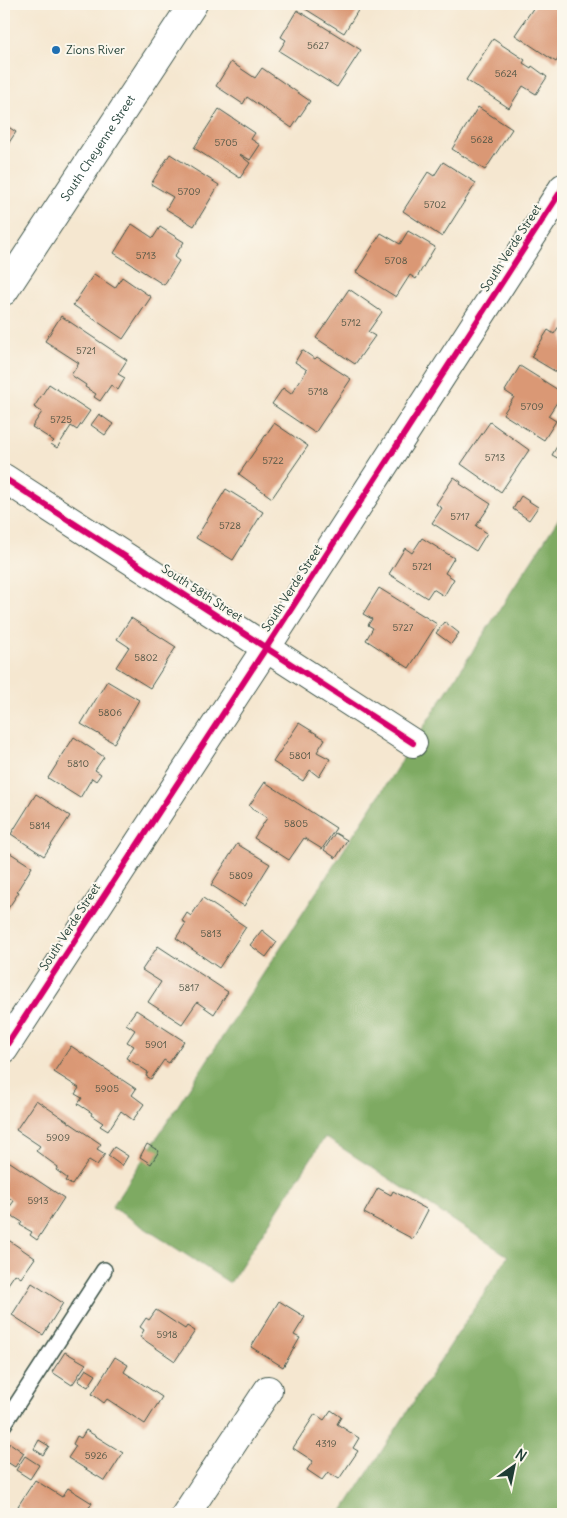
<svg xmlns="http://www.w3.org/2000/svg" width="567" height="1518" viewBox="0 0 567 1518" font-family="Delius,sans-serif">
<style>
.forest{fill:#7eaa62;stroke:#4e744b}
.building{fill:#da9874}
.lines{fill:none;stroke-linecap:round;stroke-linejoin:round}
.service-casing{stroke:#3f564b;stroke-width:18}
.minor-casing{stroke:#3f564b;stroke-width:30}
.service{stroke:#fff;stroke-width:15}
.minor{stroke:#fff;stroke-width:28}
.cycleway-casing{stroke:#fbf7ec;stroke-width:9}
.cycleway{stroke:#d6006c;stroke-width:6}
.poi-dot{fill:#1f6fb2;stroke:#fbf7ec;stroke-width:2}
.labels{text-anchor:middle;stroke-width:4;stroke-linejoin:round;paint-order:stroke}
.number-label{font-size:10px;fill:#4e5444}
.poi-label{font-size:12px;fill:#1f3d34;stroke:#fbf7ec;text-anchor:start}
.street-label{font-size:12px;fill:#1f3d34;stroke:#fbf7ec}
</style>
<rect width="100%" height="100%" fill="#fbf7ec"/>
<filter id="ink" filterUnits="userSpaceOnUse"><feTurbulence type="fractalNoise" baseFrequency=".02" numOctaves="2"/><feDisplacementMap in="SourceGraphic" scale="10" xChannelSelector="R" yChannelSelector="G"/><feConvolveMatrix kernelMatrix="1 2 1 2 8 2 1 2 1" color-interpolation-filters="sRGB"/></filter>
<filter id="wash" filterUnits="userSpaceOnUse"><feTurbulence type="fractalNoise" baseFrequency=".0096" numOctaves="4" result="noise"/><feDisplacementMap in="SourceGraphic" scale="20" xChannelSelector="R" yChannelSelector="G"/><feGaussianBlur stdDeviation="1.12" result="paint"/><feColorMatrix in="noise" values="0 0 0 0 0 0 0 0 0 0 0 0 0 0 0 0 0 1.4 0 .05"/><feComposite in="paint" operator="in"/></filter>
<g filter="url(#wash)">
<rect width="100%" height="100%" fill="#f5e7d0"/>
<polygon class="forest" points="563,512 563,1514 341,1514 508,1256 325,1137 230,1283 112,1207"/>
<g id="blocks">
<g class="building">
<polygon points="300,4 362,4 344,33 299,5"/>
<polygon points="536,4 563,5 563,51 556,62 515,35"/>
<polygon points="297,10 361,50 337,87 279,51 286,40 281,37"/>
<polygon points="493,39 525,60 523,63 531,68 532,66 547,77 536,94 523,86 509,108 466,80"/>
<polygon points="231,62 255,78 262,68 310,101 292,128 247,97 243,104 216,86"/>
<polygon points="478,107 512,129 485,170 452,149"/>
<polygon points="219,109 255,133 251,139 260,145 250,160 240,154 240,155 250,163 240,178 194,148"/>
<polygon points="4,124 16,132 4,150"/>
<polygon points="170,154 219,185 194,226 166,209 173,197 151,184"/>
<polygon points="443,162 476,183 442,237 403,211 428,172 434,176"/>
<polygon points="132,224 153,238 160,227 184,242 174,257 179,261 164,285 114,253"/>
<polygon points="408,231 435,247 416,279 410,275 396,297 356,272 381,233 400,244"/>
<polygon points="94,274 115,288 122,277 151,297 123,339 73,305"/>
<polygon points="349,289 382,312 368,332 375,336 355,364 316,338"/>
<polygon points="61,316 127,360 118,374 125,378 118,390 111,385 100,401 94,397 96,394 85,387 86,385 71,375 79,363 45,341"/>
<polygon points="563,320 563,376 531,357 548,330 554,334"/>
<polygon points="302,350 315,359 317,357 351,379 315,433 272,404 283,388 291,394 307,370 295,362"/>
<polygon points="520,366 563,393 548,416 556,421 544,440 503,414 514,397 505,391"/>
<polygon points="49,384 90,411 77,430 71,426 57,448 51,444 54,441 32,427 42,412 34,407"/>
<polygon points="99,414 113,424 105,435 91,425"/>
<polygon points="490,422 529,450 501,492 461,464"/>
<polygon points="274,423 308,446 272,498 239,474"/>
<polygon points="560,441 563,442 563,461 552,455"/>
<polygon points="454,477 461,482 460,484 491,504 476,526 487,533 476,551 432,523 442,508 436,504"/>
<polygon points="226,489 263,512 233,560 196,538"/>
<polygon points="521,496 538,507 529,520 513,509"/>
<polygon points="422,538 454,558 445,573 454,579 444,596 433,589 427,598 389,574 405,548 412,553"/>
<polygon points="379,588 437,624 409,668 366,640 373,628 368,625 372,619 363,614"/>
<polygon points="131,618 176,647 150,688 116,667 129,647 117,639"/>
<polygon points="445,622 459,633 451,644 436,633"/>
<polygon points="107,681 139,700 114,743 81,724"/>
<polygon points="299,723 325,739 317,752 330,759 319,777 310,770 303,781 273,762"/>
<polygon points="74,737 104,757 95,770 101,774 96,781 92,778 80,798 48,778"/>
<polygon points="265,782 336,828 322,849 304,838 289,860 254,838 267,818 249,806"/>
<polygon points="36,794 70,816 44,856 11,834"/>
<polygon points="335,833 347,840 336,858 324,850"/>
<polygon points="237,844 270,864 244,906 211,885"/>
<polygon points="4,849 32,867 17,891 19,892 7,910 4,908"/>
<polygon points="203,898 246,927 219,968 176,938 186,923 182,921 187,913 191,916"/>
<polygon points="262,930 277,942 266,957 250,945"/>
<polygon points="158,946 228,992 214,1014 197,1002 182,1024 148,1002 161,982 142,970"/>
<polygon points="136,1010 184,1041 169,1063 164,1060 151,1079 146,1076 148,1072 126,1058 134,1046 127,1042 135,1030 126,1024"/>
<polygon points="71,1046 136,1089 132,1095 144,1104 133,1120 121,1111 108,1131 100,1126 103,1123 91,1115 92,1113 78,1104 82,1098 75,1094 79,1088 54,1072"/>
<polygon points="36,1100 101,1144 97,1149 105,1154 97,1165 89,1160 72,1185 65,1181 67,1178 56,1170 58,1167 36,1151 40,1146 16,1130"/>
<polygon points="147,1144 159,1151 151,1164 140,1157"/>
<polygon points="114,1147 128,1156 122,1166 108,1156"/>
<polygon points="4,1158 64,1198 37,1240 30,1235 32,1232 20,1225 22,1222 6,1212 14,1201 4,1194"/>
<polygon points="378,1188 391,1195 393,1191 428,1210 413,1239 364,1213"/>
<polygon points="4,1237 35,1258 21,1278 15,1274 4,1290"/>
<polygon points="32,1283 63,1303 43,1335 12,1315"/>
<polygon points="279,1301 305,1317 294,1335 300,1338 283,1367 251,1347"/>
<polygon points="156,1310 185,1329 187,1326 195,1331 175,1361 140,1337 144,1330 140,1327 146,1318 149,1320"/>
<polygon points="65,1352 86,1364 72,1385 52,1372"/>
<polygon points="115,1357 128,1365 124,1372 162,1397 145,1424 107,1399 104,1403 92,1394"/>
<polygon points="86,1369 96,1375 88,1387 78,1381"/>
<polygon points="331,1410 341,1417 337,1424 359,1438 353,1448 358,1451 339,1479 328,1472 322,1480 307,1470 313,1461 293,1448 315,1414 324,1420"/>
<polygon points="86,1430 123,1453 105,1481 68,1458 76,1446 73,1444 77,1436 81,1438"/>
<polygon points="39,1440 49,1446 43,1455 34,1449"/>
<polygon points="10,1443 24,1453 15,1467 4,1460 4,1452"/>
<polygon points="25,1456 39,1465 30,1479 16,1470"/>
<polygon points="35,1480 62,1497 68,1488 92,1503 85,1514 31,1514 18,1506"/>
</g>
</g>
</g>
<g filter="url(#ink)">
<use href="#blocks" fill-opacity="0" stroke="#3f564b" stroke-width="1"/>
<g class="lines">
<defs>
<polyline id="service" points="4,1424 104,1270"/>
<g id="minor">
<path id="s1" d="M 4,291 L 193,4"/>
<polyline points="4,478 413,743"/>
<polyline points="4,1049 266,648 563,188"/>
<polyline points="186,1514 268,1390"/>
</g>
</defs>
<use href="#service" class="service-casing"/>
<use href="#minor" class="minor-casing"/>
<use href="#service" class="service"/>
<use href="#minor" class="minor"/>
<defs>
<g id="cycleway">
<polyline points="4,478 413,743"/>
<polyline points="4,1049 266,648 563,188"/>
</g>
</defs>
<use href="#cycleway" class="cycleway-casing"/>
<use href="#cycleway" class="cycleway"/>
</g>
</g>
<circle class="poi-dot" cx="56" cy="50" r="5"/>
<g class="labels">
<g class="number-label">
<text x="318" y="49">5627</text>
<text x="506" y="77">5624</text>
<text x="482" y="143">5628</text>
<text x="226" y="146">5705</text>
<text x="189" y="195">5709</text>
<text x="435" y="208">5702</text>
<text x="146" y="259">5713</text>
<text x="396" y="264">5708</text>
<text x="351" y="326">5712</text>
<text x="86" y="354">5721</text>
<text x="318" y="395">5718</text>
<text x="532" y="410">5709</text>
<text x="61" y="423">5725</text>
<text x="495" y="461">5713</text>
<text x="273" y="464">5722</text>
<text x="460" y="520">5717</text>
<text x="230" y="529">5728</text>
<text x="422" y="570">5721</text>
<text x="403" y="631">5727</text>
<text x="146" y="661">5802</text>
<text x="110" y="716">5806</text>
<text x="300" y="759">5801</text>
<text x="78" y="767">5810</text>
<text x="296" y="827">5805</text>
<text x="40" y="829">5814</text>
<text x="241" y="879">5809</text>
<text x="211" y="937">5813</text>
<text x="189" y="991">5817</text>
<text x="156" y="1048">5901</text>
<text x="107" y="1092">5905</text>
<text x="58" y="1141">5909</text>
<text x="38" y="1204">5913</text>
<text x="167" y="1338">5918</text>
<text x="326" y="1447">4319</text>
<text x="96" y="1459">5926</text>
</g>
<g class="poi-label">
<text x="66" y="54">Zions River</text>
</g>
<g class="street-label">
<text dy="4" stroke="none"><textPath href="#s1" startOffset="171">South Cheyenne Street</textPath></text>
<text transform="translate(511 248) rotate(-57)" y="4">South Verde Street</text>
<text transform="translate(292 588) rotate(-57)" y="4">South Verde Street</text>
<text transform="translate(202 593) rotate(33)" y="4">South 58th Street</text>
<text transform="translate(70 927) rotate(-57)" y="4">South Verde Street</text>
</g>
</g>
<rect width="567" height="1518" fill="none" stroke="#fbf7ec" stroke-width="20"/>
<g transform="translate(514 1466) rotate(33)" stroke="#fbf7ec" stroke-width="4" paint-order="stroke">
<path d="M0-4L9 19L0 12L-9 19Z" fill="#1f3d34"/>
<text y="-8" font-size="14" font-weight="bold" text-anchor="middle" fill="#1f3d34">N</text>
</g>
</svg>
